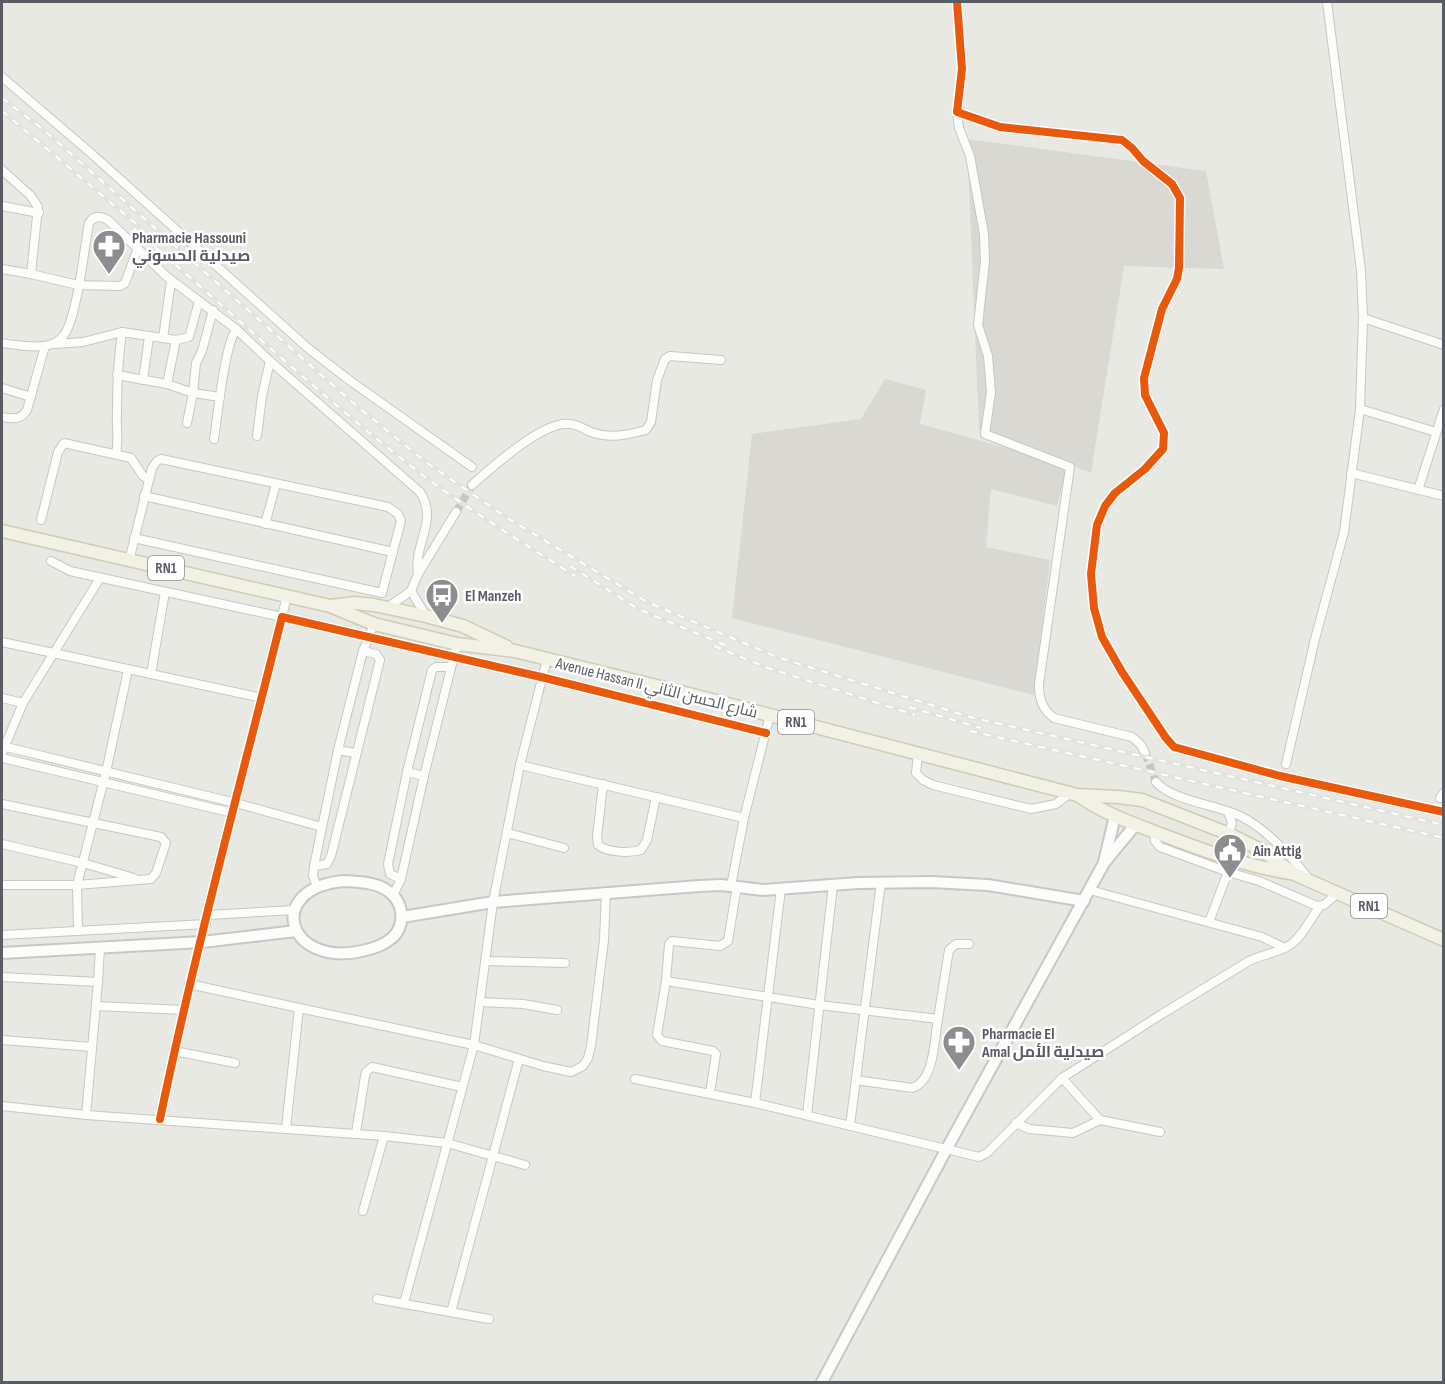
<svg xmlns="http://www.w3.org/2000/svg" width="1445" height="1384" viewBox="0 0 1445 1384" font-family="'Sofia Sans Condensed',Cairo,sans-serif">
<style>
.industrial{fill:#d9d8d3}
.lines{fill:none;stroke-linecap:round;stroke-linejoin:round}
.street-tunnel{stroke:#c5c6c3;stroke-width:8;stroke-dasharray:8 4;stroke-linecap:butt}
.street-casing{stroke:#c6c7c5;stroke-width:10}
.secondary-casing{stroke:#c6c8c7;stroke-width:14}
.primary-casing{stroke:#d1cbb1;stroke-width:15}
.street{stroke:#fcfcfb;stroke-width:8}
.secondary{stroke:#fcfcfb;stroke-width:10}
.primary{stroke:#f2f1e6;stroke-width:12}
.rail-casing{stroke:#e2e2e1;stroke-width:4.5}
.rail{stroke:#fff;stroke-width:2;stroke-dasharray:7;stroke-linecap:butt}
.cycleway-casing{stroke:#fff;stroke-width:11}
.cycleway{stroke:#e8590c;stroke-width:8}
.labels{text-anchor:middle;stroke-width:5;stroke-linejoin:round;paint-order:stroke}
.shield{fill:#fff;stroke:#8b8d91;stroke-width:1.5}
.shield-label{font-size:15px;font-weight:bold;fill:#595c62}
.poi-label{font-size:16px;font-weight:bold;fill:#595c62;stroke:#fff;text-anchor:start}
.street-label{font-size:16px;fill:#595c62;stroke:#fff}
</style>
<rect width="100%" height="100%" fill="#e9e9e3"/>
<polygon class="industrial" points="967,139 1206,171 1224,269 1124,266 1091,473 1068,464 1057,506 991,489 986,547 1050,560 1034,695 732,618 752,434 861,419 885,379 926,390 920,424 1067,465 979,430"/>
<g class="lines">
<g class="street-tunnel">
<polyline points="456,512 472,485"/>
<polyline points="1145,753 1156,782"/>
</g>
<defs>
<g id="street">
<polyline points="957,2 962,69 957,112 1000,127 1122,140 1132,148 1143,161 1172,184 1180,198 1179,268 1177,279 1162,309 1144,378 1145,395 1164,433 1163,449 1145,469 1115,493 1105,506 1097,525 1091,574 1094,608 1102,637 1122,672 1166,738 1174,747 1280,776 1444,812"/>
<polyline points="2,77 93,155 309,349 349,380 472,467"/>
<path d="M 957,112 L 959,128 L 970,156 L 984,234 L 985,261 L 978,325 L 988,356 L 991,392 L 985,434 L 1070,467 L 1039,684 C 1039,699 1042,709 1054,718 L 1132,737 L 1141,745 L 1145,753"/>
<polyline points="2,170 31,196 38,207 31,274 78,285 120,286 125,283 138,248"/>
<polyline points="2,206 39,213"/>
<polyline points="2,269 31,274"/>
<polyline points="213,310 202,351 196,363 193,393 220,397"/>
<polyline points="1363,318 1444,345"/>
<polyline points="163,338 171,281"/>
<polyline points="176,340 167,384 193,393 187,423"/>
<path d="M 2,343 C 16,345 38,349 52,344 C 57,342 63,337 66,332 C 78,309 84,250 89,223 C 94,215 101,216 108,220 L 166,276 L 236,329 L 270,361 L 420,492 C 439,522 413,543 418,574"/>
<polyline points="55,344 83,342 122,332 176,340 189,337 199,301"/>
<polyline points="117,375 167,384"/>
<polyline points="143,380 149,337"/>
<polyline points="2,388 31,397"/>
<polyline points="1360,409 1436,432"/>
<path d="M 2,417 C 12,419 21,420 27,410 L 45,346"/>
<polyline points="257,436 262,396 270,361"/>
<path d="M 214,439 C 218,414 224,349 236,329"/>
<path d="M 116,454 C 119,439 116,427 117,412 C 117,385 118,359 122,332"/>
<polyline points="1351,473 1444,496"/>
<path d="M 472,485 C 491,468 543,421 569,424 C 577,424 584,429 591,432 C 610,439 627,435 646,430 L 651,422 L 657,380 L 665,359 L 670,356 L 721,360"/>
<polyline points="1418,490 1444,409"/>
<polyline points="144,496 393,552"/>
<polyline points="41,520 58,452 64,443 131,458 143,476 149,480"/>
<polyline points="265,524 276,484"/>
<polyline points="51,561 70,571 282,617 287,595"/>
<polyline points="129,561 152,468 157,461 161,459 388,507 398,514 401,521 382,593 134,538"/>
<polyline points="388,607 411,591"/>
<polyline points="426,616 411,591 418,574 456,512"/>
<polyline points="2,642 262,698"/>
<polyline points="151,674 165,592"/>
<polyline points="2,698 23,703"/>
<polyline points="2,746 236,803 322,827"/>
<polyline points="338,750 355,753"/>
<polyline points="2,753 23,703 100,578"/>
<polyline points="918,754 916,773 923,780 933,785 1031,809 1056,804 1070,793"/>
<polyline points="2,758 233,813"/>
<polyline points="1286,764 1315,639 1344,532 1360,409 1363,318 1361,270 1327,2"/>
<polyline points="520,765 744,818"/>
<polyline points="407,772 424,776"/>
<path d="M 1156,782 C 1172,801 1219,805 1242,817 C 1266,829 1292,857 1308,878"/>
<path d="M 603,784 L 597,837 L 598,845 C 608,853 629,853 641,850 L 647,840 L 656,797"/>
<polyline points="1440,798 1444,792"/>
<polyline points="2,804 161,837 166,843 156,873 151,879 77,885 2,885"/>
<polyline points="1228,812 1232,823 1229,834"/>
<polyline points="1154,831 1155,841 1160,847 1228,872 1259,881 1317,906 1324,905 1339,892"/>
<polyline points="508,833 564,848"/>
<polyline points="2,844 83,863 134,878"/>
<polyline points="314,866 327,864 331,856 380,660 376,654 363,651"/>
<polyline points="401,879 390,874 388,864 407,772 432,670 436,667 451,667"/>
<polyline points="731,886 744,818 770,715"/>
<polyline points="737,886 728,941 720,946 672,941 669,944 666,981 819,1005 938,1019 949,950 956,944 969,944"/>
<polyline points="317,887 313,876 314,866 338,750 363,651 374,624"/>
<polyline points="1090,890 1262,937 1285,948"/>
<polyline points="393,895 401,879 424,776 457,644"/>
<polyline points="208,915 295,910"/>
<polyline points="1209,922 1228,872"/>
<polyline points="78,931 77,885 106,772 128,670"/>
<polyline points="2,935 206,924"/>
<polyline points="485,961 565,963"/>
<polyline points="2,977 98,982 86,1115"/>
<polyline points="666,981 657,1035 662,1041 713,1051 716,1054 710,1093"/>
<polyline points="98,982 100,948"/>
<polyline points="189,984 299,1008 286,1128"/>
<polyline points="480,1002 523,1004 557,1010"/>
<polyline points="97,1006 183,1010"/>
<polyline points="299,1008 474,1045 543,1066 571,1072 583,1066 588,1058 591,1046 604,940 606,892"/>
<polyline points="2,1040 92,1047"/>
<polyline points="174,1051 235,1063"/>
<polyline points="1062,1078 1100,1120 1160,1132"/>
<path d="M 635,1079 L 755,1103 L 979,1157 L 987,1153 L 1062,1078 L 1162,1014 L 1249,961 C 1261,955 1280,952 1290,945 C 1302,937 1311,918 1320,906"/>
<path d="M 856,1080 L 912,1088 C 935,1081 934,1039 938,1019"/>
<polyline points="755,1103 781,889"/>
<polyline points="2,1106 86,1115 384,1136 447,1143 525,1165"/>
<polyline points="807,1115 833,885"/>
<path d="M 160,1119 C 195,951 240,785 282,617 L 541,677 L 766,733"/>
<polyline points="1016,1123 1029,1129 1073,1133 1100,1120"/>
<polyline points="850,1126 881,882"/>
<polyline points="356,1133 365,1076 366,1072 372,1067 462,1087"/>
<polyline points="363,1211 384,1136"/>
<polyline points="377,1299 489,1319"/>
<polyline points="404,1303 474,1045 493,902 520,765 547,659"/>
<polyline points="451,1312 519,1059"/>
</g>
<g id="secondary">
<polyline points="1104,862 1115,816"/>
<path d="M 344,881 C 358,882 376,882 388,891 C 404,902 406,925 392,938 C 384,945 372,949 362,951 C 286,968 264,888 344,881 Z"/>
<polyline points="402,917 493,902 699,886 721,885 763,890 858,883 931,882 988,885 1084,901"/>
<polyline points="2,953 202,942 296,931"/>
<polyline points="822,1382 946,1150 1104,863 1136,824"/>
</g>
<g id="primary">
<polyline points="2,531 330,606 374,624 457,644 515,651 697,696 1077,795 1118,797 1142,800 1229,834 1263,851 1294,874 1444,940"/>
<polyline points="331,606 355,603 374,605 426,616 463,626 507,647"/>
<path d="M 1079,796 C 1105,814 1134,824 1163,835 C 1205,851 1246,866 1290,873"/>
</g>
</defs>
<use href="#street" class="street-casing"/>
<use href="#secondary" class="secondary-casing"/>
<use href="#primary" class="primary-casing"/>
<use href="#street" class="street"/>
<use href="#secondary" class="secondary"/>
<use href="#primary" class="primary"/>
<defs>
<g id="rail">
<polyline points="2,98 45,131 352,402 427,463 509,519 647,602 777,657 970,717 1444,825"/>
<polyline points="2,111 142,229"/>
<path d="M 133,228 C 227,308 318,394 416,470 C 467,509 522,542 575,576"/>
<polyline points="570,566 638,609 725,645"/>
<polyline points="714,646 768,668 915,715"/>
<polyline points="909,707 981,728"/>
<polyline points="970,731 1444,838"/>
</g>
</defs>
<use href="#rail" class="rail-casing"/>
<use href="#rail" class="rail"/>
<defs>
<g id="cycleway">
<polyline points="957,2 962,69 957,112 1000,127 1122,140 1132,148 1143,161 1172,184 1180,198 1179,268 1177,279 1162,309 1144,378 1145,395 1164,433 1163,449 1145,469 1115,493 1105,506 1097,525 1091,574 1094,608 1102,637 1122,672 1166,738 1174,747 1280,776 1444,812"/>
<path d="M 160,1119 C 195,951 240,785 282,617 L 541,677 L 766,733"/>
</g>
</defs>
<use href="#cycleway" class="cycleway-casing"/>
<use href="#cycleway" class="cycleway"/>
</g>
<defs>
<symbol id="pharmacy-pin" viewBox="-11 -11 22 30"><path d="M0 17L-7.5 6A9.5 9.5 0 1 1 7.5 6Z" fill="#8b8d8f" stroke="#fff"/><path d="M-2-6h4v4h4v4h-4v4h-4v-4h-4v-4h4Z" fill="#fff"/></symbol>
<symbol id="bus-pin" viewBox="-11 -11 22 30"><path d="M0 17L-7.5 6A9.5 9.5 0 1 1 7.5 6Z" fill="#8b8d8f" stroke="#fff"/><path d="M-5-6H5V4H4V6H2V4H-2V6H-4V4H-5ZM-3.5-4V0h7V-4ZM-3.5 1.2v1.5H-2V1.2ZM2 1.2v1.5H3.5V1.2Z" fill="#fff"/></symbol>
<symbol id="civic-pin" viewBox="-11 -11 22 30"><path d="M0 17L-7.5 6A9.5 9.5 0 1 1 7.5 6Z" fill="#8b8d8f" stroke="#fff"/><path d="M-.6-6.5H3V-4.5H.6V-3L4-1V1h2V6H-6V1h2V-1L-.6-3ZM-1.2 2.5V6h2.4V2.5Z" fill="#fff"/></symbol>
</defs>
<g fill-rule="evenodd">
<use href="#pharmacy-pin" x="90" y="227" width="38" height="52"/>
<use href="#bus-pin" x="423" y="576" width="38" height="52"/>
<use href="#civic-pin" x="1211" y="831" width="38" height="52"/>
<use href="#pharmacy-pin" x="940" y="1023" width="38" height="52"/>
</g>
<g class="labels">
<g class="shield">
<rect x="148" y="556" width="36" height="24" rx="4.5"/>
<rect x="778" y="710" width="36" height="24" rx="4.5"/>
<rect x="1351" y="894" width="36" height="24" rx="4.5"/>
</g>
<g class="shield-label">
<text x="166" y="573">RN1</text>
<text x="796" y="727">RN1</text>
<text x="1369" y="911">RN1</text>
</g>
<g class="poi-label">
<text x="132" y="243">Pharmacie Hassouni<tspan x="132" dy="18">صيدلية الحسوني</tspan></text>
<text x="465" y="601">El Manzeh</text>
<text x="1253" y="856">Ain Attig</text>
<text x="982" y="1039">Pharmacie El<tspan x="982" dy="18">Amal صيدلية الأمل</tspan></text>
</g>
<g class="street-label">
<text transform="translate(657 687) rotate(14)" y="6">Avenue Hassan II شارع الحسن الثاني</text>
</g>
</g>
<rect width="1445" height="1384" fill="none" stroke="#595c62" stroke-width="6"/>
</svg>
